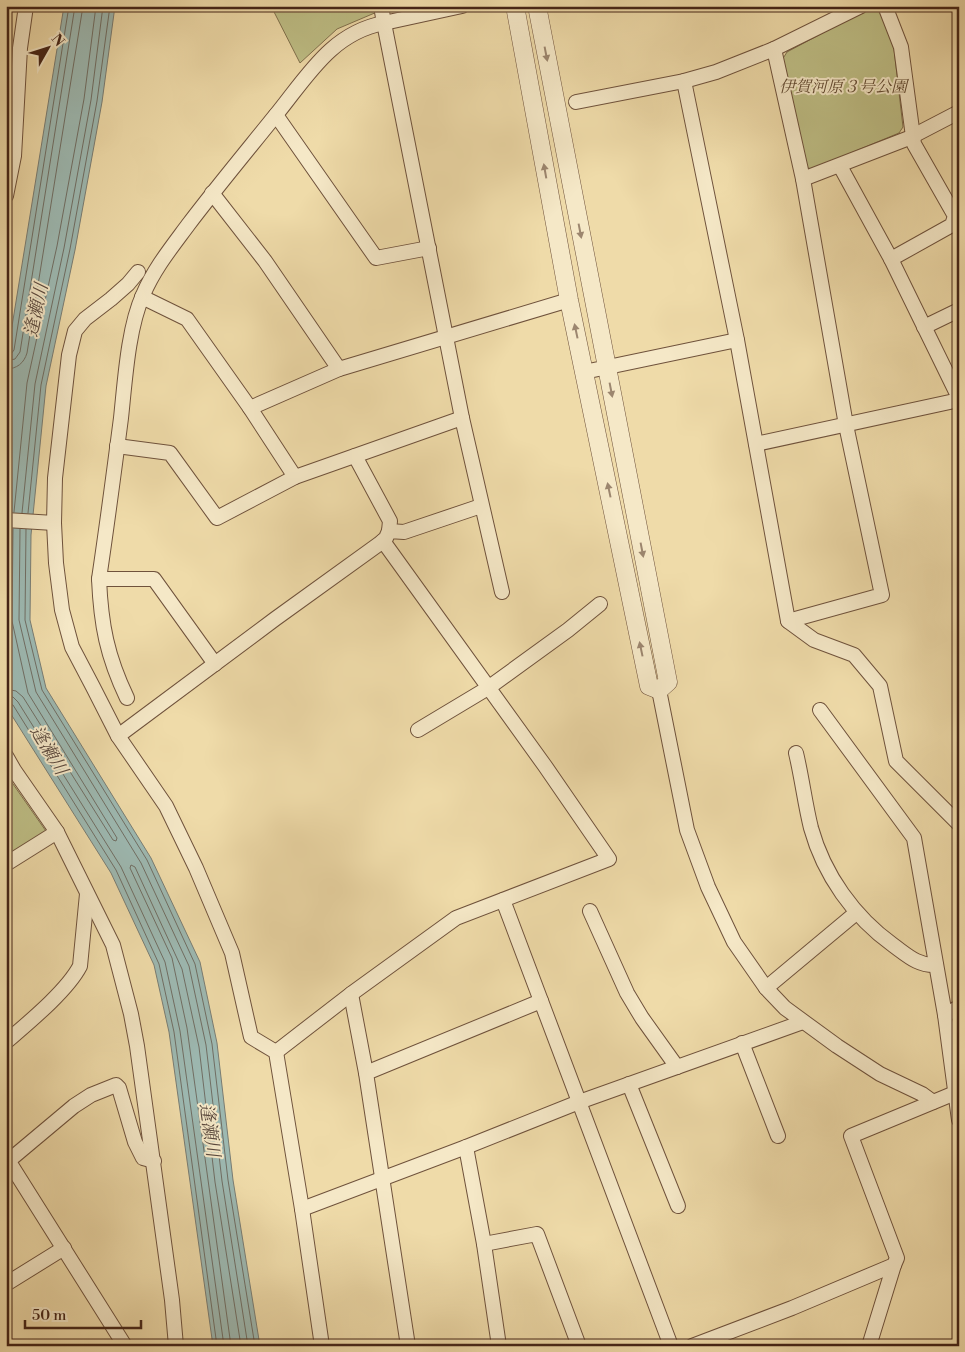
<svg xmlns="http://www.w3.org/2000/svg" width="965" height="1352" viewBox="0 0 965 1352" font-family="'Libre Bodoni','Noto Serif JP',serif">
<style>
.green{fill:#bebe85;stroke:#81714e}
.water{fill:#9db9b2;stroke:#797d74}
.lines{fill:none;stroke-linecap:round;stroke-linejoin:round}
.shore{stroke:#706e64;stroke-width:1}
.stream{stroke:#797d74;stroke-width:4.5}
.minor-casing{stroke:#6f523c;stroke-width:16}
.tertiary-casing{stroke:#6f523c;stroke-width:19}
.minor{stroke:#f5e8c7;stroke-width:14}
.tertiary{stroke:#f5e8c7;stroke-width:18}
.oneway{fill:#9c866f}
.labels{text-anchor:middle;stroke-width:4;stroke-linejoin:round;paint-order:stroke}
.park-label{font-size:16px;font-style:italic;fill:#624a32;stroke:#f5e8c7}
.water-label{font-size:18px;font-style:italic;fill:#5a493e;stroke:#f5e8c7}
</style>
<rect width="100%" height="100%" fill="#efdba9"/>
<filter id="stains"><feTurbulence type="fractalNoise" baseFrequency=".004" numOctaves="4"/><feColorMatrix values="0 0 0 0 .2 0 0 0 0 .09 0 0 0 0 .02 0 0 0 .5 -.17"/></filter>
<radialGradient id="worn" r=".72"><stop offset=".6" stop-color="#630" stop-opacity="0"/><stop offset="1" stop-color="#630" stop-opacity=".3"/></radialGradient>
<g class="green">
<polygon points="271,6 375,6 377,12 337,29 300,63"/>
<polygon points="873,6 881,10 894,49 903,127 899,133 812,169 804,167 782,60 787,52"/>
<polygon points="6,774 48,834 6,860"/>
</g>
<polygon class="water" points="64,6 115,6 102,102 75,250 46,386 31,535 30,620 46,688 151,858 200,962 217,1043 233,1180 260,1346 213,1346 169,1032 154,965 111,873 9,711 6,697 7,357"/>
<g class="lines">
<g class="shore">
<polyline points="6,355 11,354 14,350 69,6"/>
<polyline points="6,361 15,359 20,352 75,6"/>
<path d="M 6,369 C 17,369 24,363 27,353 L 83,6"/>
<polyline points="14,512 27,383 57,246 84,99 96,6"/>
<polyline points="22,513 35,384 64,248 91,100 103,6"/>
<polyline points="28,513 41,385 70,249 97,101 110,6"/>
<polyline points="20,529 19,620 36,692 141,863 189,966 206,1045 222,1181 248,1346"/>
<polyline points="26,529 25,620 42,690 147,860 195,964 212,1044 228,1180 255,1346"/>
<polyline points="6,689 16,691 23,697 113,840 116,841 117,838 28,693 12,621 13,529"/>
<polyline points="6,696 13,697 18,702 121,867 165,962 180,1031 224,1346"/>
<polyline points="6,703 13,705 116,870 159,964 174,1032 217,1346"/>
<polyline points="231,1346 187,1028 172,958 130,868 131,865 135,867 182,969 199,1047 215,1182 241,1346"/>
</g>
<polyline class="stream" points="237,6 239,8 249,6"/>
<defs>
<g id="minor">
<polyline points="381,6 384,23 462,6"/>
<polyline points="885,6 901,47 914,144 955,216 952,225 891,259"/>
<polyline points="774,49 716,72 684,81 737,340 788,621 814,640 854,655 880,686 896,761 959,824"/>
<polyline points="576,102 684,81"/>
<polyline points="276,115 376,258 429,248"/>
<polyline points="840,166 891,259 959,398"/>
<polyline points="803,179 774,49 861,6"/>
<polyline points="212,193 265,261 339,369"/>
<polyline points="6,196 14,156 20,48 26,6"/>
<polyline points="138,272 128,284 111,299 85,319 75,331 69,355 55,478 54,523 56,563 62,610 72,647 93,687 118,736 166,806 196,868 232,953 251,1037 276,1052 302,1209 322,1346"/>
<polyline points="142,297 187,319 250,408 295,477"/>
<polyline points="924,327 959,310"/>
<polyline points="584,372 737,340"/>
<polyline points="250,408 339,369 569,300"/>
<polyline points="756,444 959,400"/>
<polyline points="117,446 170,453 217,518 295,477 462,418"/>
<polyline points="355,456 390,521 389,531"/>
<polyline points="6,520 54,523"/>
<polyline points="99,579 154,579 215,664"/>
<polyline points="788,621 882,595 846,425 803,179 909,138 959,112"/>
<polyline points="659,690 687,830 708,887 734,942 766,988 785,1008 837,1046 880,1074 922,1094 933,1102"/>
<path d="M 127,698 C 107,656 101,625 99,579 C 107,525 114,472 121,418 C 125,381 128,328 143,295 C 154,269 171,248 188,225 C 216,188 246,152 275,116 C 307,77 331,33 384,23 L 462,418 L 502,592"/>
<polyline points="820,710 914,838 945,1015 959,1120"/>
<polyline points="418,730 488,688 568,630 600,604"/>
<polyline points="118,736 275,619 379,544 386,538 389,531 404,532 481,506"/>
<path d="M 796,753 C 802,778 805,804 811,828 C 824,875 854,917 893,945 C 907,955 918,966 936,965"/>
<polyline points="6,756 14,770 57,832 113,945 131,1014 137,1046 172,1300 176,1346"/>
<polyline points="6,864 57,832"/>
<polyline points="503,900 671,1346"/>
<polyline points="590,911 627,993 642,1018 677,1067"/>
<polyline points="766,988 856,913"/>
<polyline points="351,994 366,1073"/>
<polyline points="945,1015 959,1007"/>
<path d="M 6,1042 C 28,1023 67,991 80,966 L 87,894"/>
<polyline points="742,1043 778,1136"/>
<polyline points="276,1052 351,994 456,918 609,859 545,766 383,541"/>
<polyline points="629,1084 678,1206"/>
<polyline points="466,1147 484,1244 499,1346"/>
<polyline points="6,1157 125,1346"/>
<polyline points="6,1163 74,1106 91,1095 116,1085 119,1088 135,1142 143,1158 154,1161"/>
<polyline points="302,1209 466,1147 579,1102 803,1022"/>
<polyline points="484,1244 537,1234 579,1346"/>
<polyline points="6,1284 64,1248"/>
<polyline points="408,1346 366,1073 541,1001"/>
<polyline points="692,1346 792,1308 894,1265 897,1258 851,1136 955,1093"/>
<polyline points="869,1346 894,1265"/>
</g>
<polyline id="tertiary" points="515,6 569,300 649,686 659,690 668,682 537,6"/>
</defs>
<use href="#minor" class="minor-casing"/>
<use href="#tertiary" class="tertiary-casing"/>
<use href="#minor" class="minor"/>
<use href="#tertiary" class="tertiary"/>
</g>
<defs><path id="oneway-solid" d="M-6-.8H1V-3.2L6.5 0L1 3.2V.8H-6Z" transform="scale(1.25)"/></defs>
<g class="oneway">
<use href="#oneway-solid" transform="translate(546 54) rotate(79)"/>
<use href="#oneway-solid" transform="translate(545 171) rotate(-100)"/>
<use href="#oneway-solid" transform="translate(580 231) rotate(79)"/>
<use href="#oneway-solid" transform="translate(576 331) rotate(-102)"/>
<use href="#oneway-solid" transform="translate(611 390) rotate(79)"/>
<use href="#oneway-solid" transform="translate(609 490) rotate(-102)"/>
<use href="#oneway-solid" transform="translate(642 550) rotate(79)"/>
<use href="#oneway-solid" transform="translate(641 649) rotate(-102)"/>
</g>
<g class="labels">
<g class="park-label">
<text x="843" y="92">伊賀河原３号公園</text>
</g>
<g class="water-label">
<text transform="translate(36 310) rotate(-78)" y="6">逢瀬川</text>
<text transform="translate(49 750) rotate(59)" y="6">逢瀬川</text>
<text transform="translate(210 1130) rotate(82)" y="6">逢瀬川</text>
</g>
</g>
<rect width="965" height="1352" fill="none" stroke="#efdba9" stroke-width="25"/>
<rect x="8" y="8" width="950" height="1337" fill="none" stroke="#442417" stroke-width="2.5"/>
<rect x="12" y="12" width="940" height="1327" fill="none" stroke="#442417"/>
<g transform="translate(48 48) rotate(51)" stroke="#f5e8c7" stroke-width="4" paint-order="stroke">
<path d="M0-4L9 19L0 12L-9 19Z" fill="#442417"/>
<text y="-8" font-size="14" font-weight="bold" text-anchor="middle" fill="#442417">N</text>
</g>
<path d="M25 1320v8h116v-8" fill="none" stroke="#442417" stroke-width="2.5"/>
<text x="32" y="1320" font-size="15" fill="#442417" stroke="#f5e8c7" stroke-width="4" paint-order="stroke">50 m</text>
<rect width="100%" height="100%" filter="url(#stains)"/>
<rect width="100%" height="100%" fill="url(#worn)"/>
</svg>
